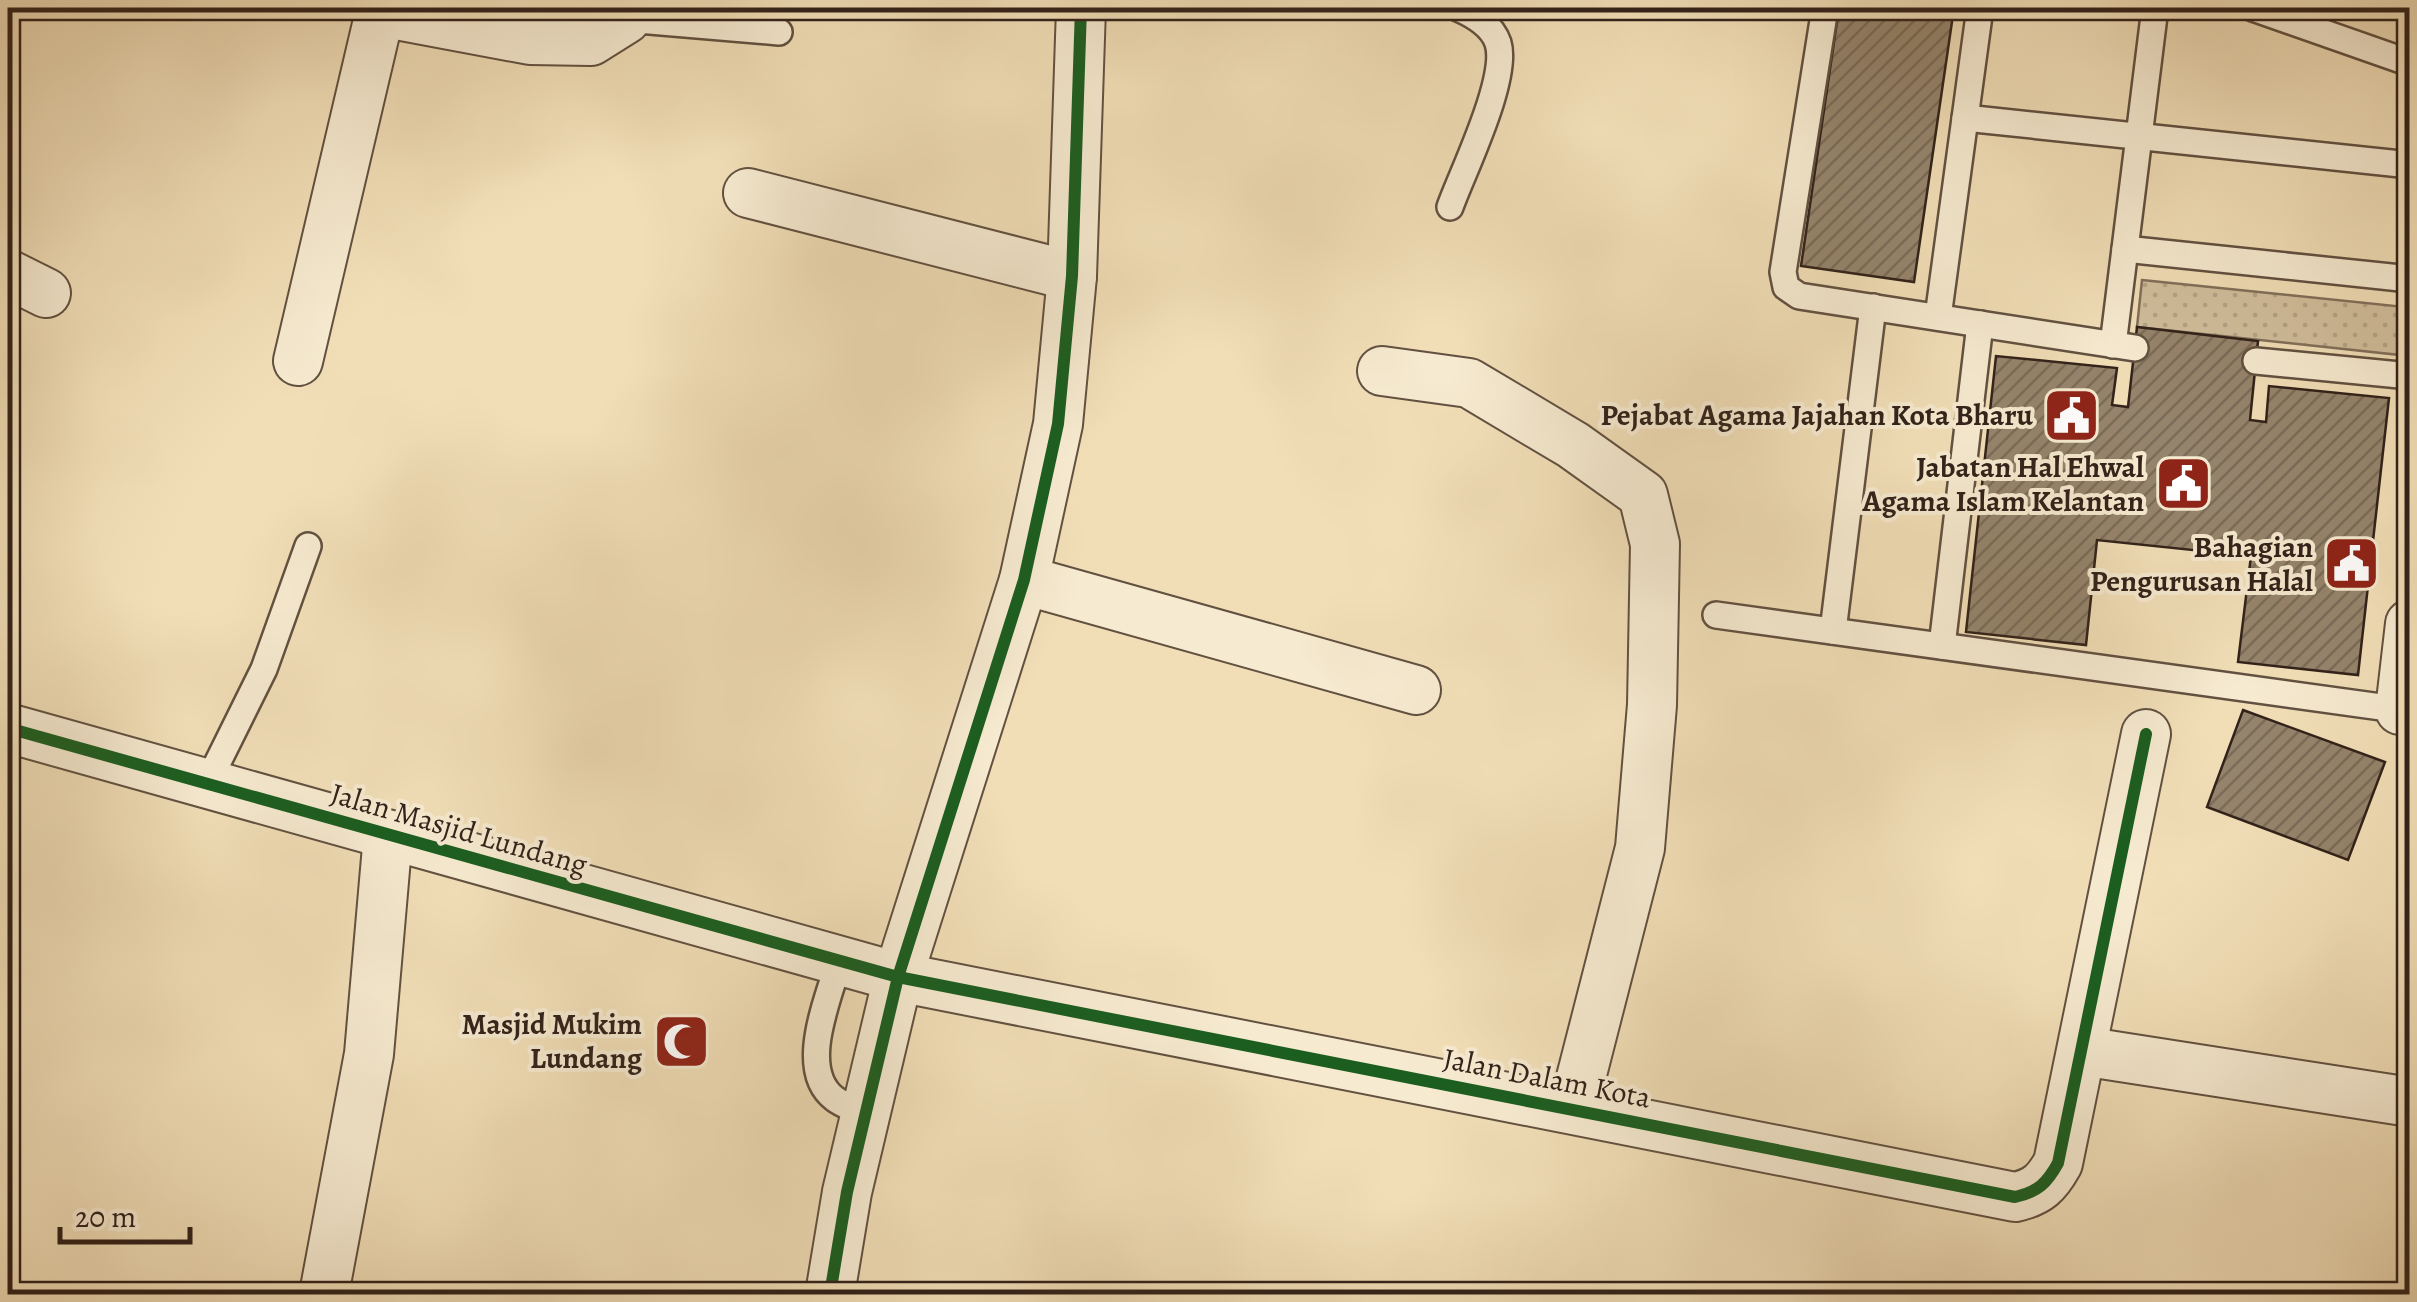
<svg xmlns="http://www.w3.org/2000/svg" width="2417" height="1302" viewBox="0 0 2417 1302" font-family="Alegreya,serif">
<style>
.grass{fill:url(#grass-dots);stroke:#82705b;stroke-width:2.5}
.building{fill:url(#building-hatch);stroke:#32221a;stroke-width:2.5}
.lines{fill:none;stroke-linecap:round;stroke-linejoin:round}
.lane-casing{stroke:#625141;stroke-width:30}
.street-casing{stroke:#625141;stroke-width:52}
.lane{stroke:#f6ead0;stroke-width:25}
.street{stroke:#f6ead0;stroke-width:48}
.cycleway-casing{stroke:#f6ead0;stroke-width:19}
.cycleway{stroke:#1b5e20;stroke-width:12}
.labels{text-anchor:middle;stroke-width:8;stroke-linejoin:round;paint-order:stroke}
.poi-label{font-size:30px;font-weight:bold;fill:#32221a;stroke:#f6ead0;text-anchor:end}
.street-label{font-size:30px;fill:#32221a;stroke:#f6ead0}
</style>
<defs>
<pattern id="grass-dots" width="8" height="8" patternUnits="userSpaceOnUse" patternTransform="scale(2.5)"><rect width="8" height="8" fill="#d1be9c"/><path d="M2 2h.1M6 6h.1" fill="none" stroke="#b4a386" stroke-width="1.8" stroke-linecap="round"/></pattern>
<pattern id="building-hatch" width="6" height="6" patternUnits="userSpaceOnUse" patternTransform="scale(2.5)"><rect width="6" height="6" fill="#95846c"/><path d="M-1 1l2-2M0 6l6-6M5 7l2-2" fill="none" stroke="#7a6c58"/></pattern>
</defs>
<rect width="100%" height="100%" fill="#f1deb7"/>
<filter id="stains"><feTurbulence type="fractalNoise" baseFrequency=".002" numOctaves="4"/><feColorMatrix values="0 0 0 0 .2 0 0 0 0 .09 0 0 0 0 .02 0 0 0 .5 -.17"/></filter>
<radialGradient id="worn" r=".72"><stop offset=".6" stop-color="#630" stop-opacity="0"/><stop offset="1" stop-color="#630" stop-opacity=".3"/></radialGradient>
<polygon class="grass" points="2142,280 2405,307 2400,355 2137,327"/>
<g class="building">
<polygon points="1839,8 1954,8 1914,282 1801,266"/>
<polygon points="2137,327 2258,341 2250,420 2266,422 2269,386 2389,398 2358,675 2238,662 2251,556 2097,540 2086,645 1966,632 1996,356 2117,368 2112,405 2128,407"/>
<polygon points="2243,710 2385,762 2348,860 2207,807"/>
</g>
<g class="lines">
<defs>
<g id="lane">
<polyline points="1825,8 1783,272 1786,287 1799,296 2135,348"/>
<polyline points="2253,8 2410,63"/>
<polyline points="626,19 779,32"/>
<polyline points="1965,118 2410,165"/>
<path d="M 1450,207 C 1463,171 1509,78 1498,43 C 1492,25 1474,15 1458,8"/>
<polyline points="2125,249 2410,279"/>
<polyline points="1938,317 1980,8"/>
<polyline points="2113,345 2155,8"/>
<polyline points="2256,361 2410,376"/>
<polyline points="1716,615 2410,711"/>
<polyline points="1833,631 1873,307"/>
<polyline points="1942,646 1980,324"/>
<polyline points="207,784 264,669 308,546"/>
<path d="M 839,961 C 829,998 796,1070 835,1099 C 843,1105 855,1109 864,1114"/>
</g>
<g id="street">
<polyline points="748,193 1072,276"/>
<polyline points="8,274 46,293"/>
<polyline points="298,361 380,12 530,40 591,41 626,19 629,8"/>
<polyline points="1382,371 1469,383 1573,445 1643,495 1655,544 1652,705 1640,848 1573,1109"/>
<polyline points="1024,580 1416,690"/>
<polyline points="2400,710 2410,624"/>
<path d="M 8,728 L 898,977 L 2015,1197 C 2038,1192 2047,1183 2058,1163 L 2146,734"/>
<polyline points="2082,1051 2410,1102"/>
<polyline points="324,1294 369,1054 388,835"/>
<polyline points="830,1294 847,1192 898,977 1024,580 1058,424 1072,276 1081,8"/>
</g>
</defs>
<use href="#lane" class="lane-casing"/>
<use href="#street" class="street-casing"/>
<use href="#lane" class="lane"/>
<use href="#street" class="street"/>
<defs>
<g id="cycleway">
<path d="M 8,728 L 898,977 L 2015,1197 C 2038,1192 2047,1183 2058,1163 L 2146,734"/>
<polyline points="830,1294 847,1192 898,977 1024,580 1058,424 1072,276 1081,8"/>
</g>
</defs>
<use href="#cycleway" class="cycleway-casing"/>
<use href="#cycleway" class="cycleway"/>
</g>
<defs>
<symbol id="civic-square" viewBox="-11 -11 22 22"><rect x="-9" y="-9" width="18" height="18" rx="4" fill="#8f2418" stroke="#f6ead0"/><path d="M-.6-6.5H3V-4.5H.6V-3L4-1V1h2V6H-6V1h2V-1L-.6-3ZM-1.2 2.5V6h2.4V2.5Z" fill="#fff"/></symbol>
<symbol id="mosque-square" viewBox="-11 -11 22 22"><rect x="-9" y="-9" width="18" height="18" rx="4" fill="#8f2418" stroke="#f6ead0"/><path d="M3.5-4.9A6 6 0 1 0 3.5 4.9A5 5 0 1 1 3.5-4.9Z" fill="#fff"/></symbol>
</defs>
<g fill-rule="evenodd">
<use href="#civic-square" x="2040" y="384" width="63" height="63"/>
<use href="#civic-square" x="2152" y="452" width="63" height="63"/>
<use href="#civic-square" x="2320" y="532" width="63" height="63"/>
<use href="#mosque-square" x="650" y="1010" width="63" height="63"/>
</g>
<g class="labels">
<g class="poi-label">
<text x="2033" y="425">Pejabat Agama Jajahan Kota Bharu</text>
<text x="2144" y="477">Jabatan Hal Ehwal<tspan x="2144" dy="34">Agama Islam Kelantan</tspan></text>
<text x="2313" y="557">Bahagian<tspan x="2313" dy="34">Pengurusan Halal</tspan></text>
<text x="642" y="1034">Masjid Mukim<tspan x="642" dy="34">Lundang</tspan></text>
</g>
<g class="street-label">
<text transform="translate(459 829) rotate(16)" y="10">Jalan Masjid Lundang</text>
<text transform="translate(1547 1078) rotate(11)" y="10">Jalan Dalam Kota</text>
</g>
</g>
<rect width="2417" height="1302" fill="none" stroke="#f1deb7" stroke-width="40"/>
<rect x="10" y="10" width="2397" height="1282" fill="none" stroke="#32221a" stroke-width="5"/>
<rect x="20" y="20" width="2377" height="1262" fill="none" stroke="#32221a" stroke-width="2.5"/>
<path d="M60 1227v15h130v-15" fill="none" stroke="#32221a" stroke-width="5"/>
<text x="75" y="1227" font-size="30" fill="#32221a" stroke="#f6ead0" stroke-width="8" paint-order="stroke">20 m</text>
<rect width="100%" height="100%" filter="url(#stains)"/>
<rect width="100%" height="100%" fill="url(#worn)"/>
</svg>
